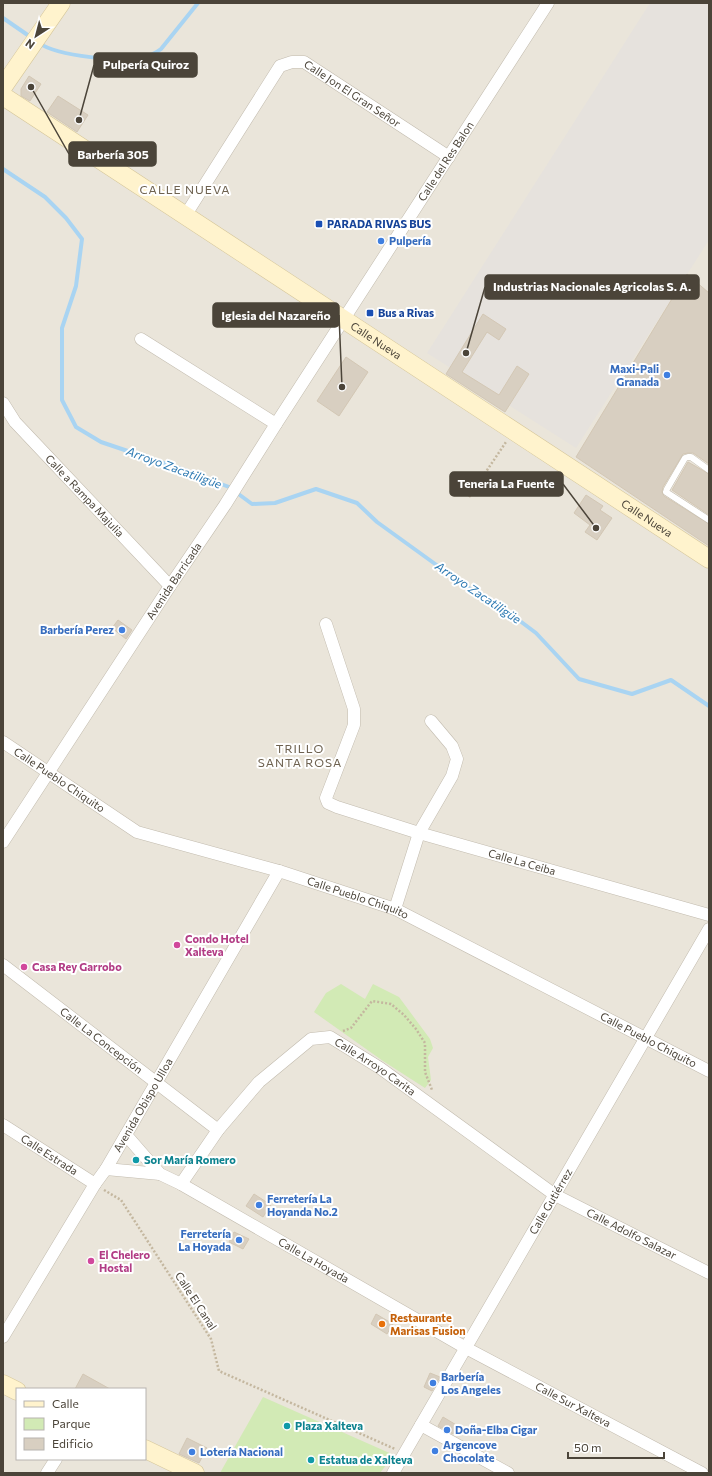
<svg xmlns="http://www.w3.org/2000/svg" width="712" height="1476" viewBox="0 0 712 1476" font-family="Commissioner,sans-serif">
<style>
.residential{fill:#eae5da;fill-rule:evenodd}
.industrial{fill:#e6e2dd}
.green{fill:#d2eab5}
.lines{fill:none;stroke-linecap:round;stroke-linejoin:round}
.stream{stroke:#a9d4f2;stroke-width:4}
.building{fill:#d8cfc1;stroke:#d3c7b4}
.lane-casing{stroke:#c2bbae;stroke-width:7}
.street-casing{stroke:#c2bbae;stroke-width:13}
.secondary-casing{stroke:#d6c79b;stroke-width:19}
.path{stroke:#c4b79f;stroke-width:2.5;stroke-dasharray:2 2;stroke-linecap:butt}
.lane{stroke:#fff;stroke-width:6}
.street{stroke:#fff;stroke-width:12}
.secondary{stroke:#fff3cd;stroke-width:18}
.transit-dot{fill:#1a4fb4;stroke:#fff;stroke-width:1.5}
.shop-dot{fill:#3f7fe0;stroke:#fff;stroke-width:1.5}
.hotel-dot{fill:#d1479c;stroke:#fff;stroke-width:1.5}
.culture-dot{fill:#0f9aa8;stroke:#fff;stroke-width:1.5}
.food-dot{fill:#e8710a;stroke:#fff;stroke-width:1.5}
.labels{text-anchor:middle;stroke-width:4;stroke-linejoin:round;paint-order:stroke}
.street-label{font-size:11px;fill:#4b4439;stroke:#fff}
.transit-label{font-size:11px;font-weight:bold;fill:#164399;stroke:#fff;text-anchor:start}
.shop-label{font-size:11px;font-weight:bold;fill:#366cbe;stroke:#fff;text-anchor:start}
.hotel-label{font-size:11px;font-weight:bold;fill:#b23c85;stroke:#fff;text-anchor:start}
.culture-label{font-size:11px;font-weight:bold;fill:#0d838f;stroke:#fff;text-anchor:start}
.food-label{font-size:11px;font-weight:bold;fill:#c56008;stroke:#fff;text-anchor:start}
.neighbourhood-label{font-size:12px;letter-spacing:1px;fill:#6e6250;stroke:#fff}
.water-label{font-size:12px;font-style:italic;fill:#2e7ab2;stroke:#fff}
.leader{fill:none;stroke:#4b4439;stroke-width:1.5}
.callout-dot{fill:#4b4439;stroke:#fff;stroke-width:1.5}
.callout{fill:#4b4439;stroke:#4b4439;stroke-width:1.5}
.callout-label{font-size:12px;text-anchor:middle;font-weight:bold;fill:#fff}
</style>
<rect width="100%" height="100%" fill="#f6f3ec"/>
<path class="residential" d="M 3,3 L 709,3 L 709,1473 L 3,1473 ZM 17,1389 L 145,1389 L 145,1459 L 17,1459 Z"/>
<polygon class="industrial" points="650,3 709,3 709,240 576,448 427,353"/>
<g class="green">
<polygon points="341,984 365,999 373,984 399,997 430,1039 433,1048 428,1057 431,1080 425,1088 383,1061 314,1012 326,993"/>
<polygon points="263,1397 394,1455 380,1473 220,1473"/>
</g>
<g class="lines">
<g class="stream">
<polyline points="3,18 32,38"/>
<path d="M 39,43 C 57,56 123,63 145,57 C 151,55 157,52 161,49 L 198,3"/>
<polyline points="3,169 45,197 66,218 82,239 76,286 62,328 62,400 76,427 101,442 187,471 229,487 252,504 275,503 316,489 357,503 377,522 467,587 512,615 536,633 579,679 632,694 671,680 709,706"/>
</g>
</g>
<g class="building">
<polygon points="29,76 41,84 30,101 21,96 21,89"/>
<polygon points="58,96 88,115 77,132 47,112"/>
<polygon points="687,274 709,293 709,464 693,453 688,453 683,454 663,487 662,492 664,496 709,524 709,546 576,457"/>
<polygon points="483,314 506,329 499,340 487,332 462,372 499,395 517,366 529,374 505,412 446,374"/>
<polygon points="346,357 368,372 339,416 317,401"/>
<polygon points="688,462 709,474 709,515 672,490"/>
<polygon points="586,495 603,506 600,510 612,518 597,540 585,532 590,525 574,513"/>
<polygon points="118,620 132,630 126,639 112,628"/>
<polygon points="254,1194 271,1205 263,1217 246,1206"/>
<polygon points="234,1232 249,1239 243,1249 229,1242"/>
<polygon points="376,1314 393,1324 387,1334 371,1324"/>
<polygon points="430,1373 440,1377 432,1391 424,1387"/>
<polygon points="83,1374 110,1389 75,1389"/>
<polygon points="443,1417 458,1426 453,1434 438,1426"/>
<polygon points="187,1438 207,1448 199,1463 179,1454"/>
</g>
<g class="lines">
<defs>
<polyline id="lane" points="709,470 691,457 688,457 685,458 667,489 666,492 709,520"/>
<g id="street">
<path id="s1" d="M 185,216 L 280,66 L 292,62 L 304,62 L 449,157"/>
<polyline points="141,339 276,424"/>
<path id="s2" d="M 3,403 L 15,422 L 170,586"/>
<path id="s3" d="M 326,624 L 354,709 L 354,725 L 326,798 L 328,803 L 337,807 L 419,833 L 709,915"/>
<path id="s4" d="M 3,742 L 137,832 L 279,871 L 395,909 L 709,1071"/>
<path id="s5" d="M 3,842 L 170,586 L 225,505 L 276,424 L 548,3"/>
<polyline points="395,909 419,833 452,776 457,759 452,746 431,721"/>
<path id="s6" d="M 3,965 L 218,1130"/>
<path id="s7" d="M 3,1125 L 95,1184"/>
<path id="s8" d="M 126,1135 L 160,1174 L 181,1184 L 466,1348 L 702,1473"/>
<polyline points="106,1169 160,1174"/>
<path id="s9" d="M 181,1184 L 218,1130 L 259,1082 L 311,1039 L 330,1037 L 380,1068 L 555,1195 L 709,1273"/>
<path id="s10" d="M 3,1337 L 95,1184 L 106,1169 L 279,871"/>
<polyline points="421,1425 508,1473"/>
<polyline points="47,1473 56,1459"/>
<path id="s11" d="M 393,1473 L 709,929"/>
</g>
<g id="secondary">
<polyline points="3,87 61,3"/>
<path id="s12" d="M 3,96 L 709,559"/>
<polyline points="3,1384 17,1391"/>
<polyline points="145,1449 195,1473"/>
</g>
</defs>
<use href="#lane" class="lane-casing"/>
<use href="#street" class="street-casing"/>
<use href="#secondary" class="secondary-casing"/>
<g class="path">
<polyline points="469,497 506,442"/>
<polyline points="343,1031 351,1028 372,1001 391,1004 404,1015 416,1029 425,1043 425,1072 432,1090"/>
<polyline points="104,1190 121,1200 211,1339 219,1371 395,1449"/>
</g>
<use href="#lane" class="lane"/>
<use href="#street" class="street"/>
<use href="#secondary" class="secondary"/>
</g>
<g class="transit-dot">
<rect x="315" y="220" width="8" height="8" rx="2"/>
<rect x="366" y="309" width="8" height="8" rx="2"/>
</g>
<g class="shop-dot">
<circle cx="381" cy="241" r="4"/>
<circle cx="667" cy="375" r="4"/>
<circle cx="122" cy="630" r="4"/>
<circle cx="259" cy="1205" r="4"/>
<circle cx="239" cy="1240" r="4"/>
<circle cx="433" cy="1383" r="4"/>
<circle cx="447" cy="1430" r="4"/>
<circle cx="435" cy="1451" r="4"/>
<circle cx="192" cy="1452" r="4"/>
</g>
<g class="hotel-dot">
<circle cx="177" cy="945" r="4"/>
<circle cx="24" cy="967" r="4"/>
<circle cx="91" cy="1261" r="4"/>
</g>
<g class="culture-dot">
<circle cx="136" cy="1160" r="4"/>
<circle cx="287" cy="1426" r="4"/>
<circle cx="311" cy="1460" r="4"/>
</g>
<circle class="food-dot" cx="382" cy="1324" r="4"/>
<g class="labels">
<g class="street-label">
<text dy="4" stroke="none"><textPath href="#s1" startOffset="260">Calle Jon El Gran Señor</textPath></text>
<text dy="4" stroke="none"><textPath href="#s5" startOffset="812">Calle del Res Balon</textPath></text>
<text dy="4" stroke="none"><textPath href="#s12" startOffset="446">Calle Nueva</textPath></text>
<text dy="4" stroke="none"><textPath href="#s2" startOffset="124">Calle a Rampa Majulia</textPath></text>
<text dy="4" stroke="none"><textPath href="#s12" startOffset="770">Calle Nueva</textPath></text>
<text dy="4" stroke="none"><textPath href="#s5" startOffset="312">Avenida Barricada</textPath></text>
<text dy="4" stroke="none"><textPath href="#s4" startOffset="68">Calle Pueblo Chiquito</textPath></text>
<text dy="4" stroke="none"><textPath href="#s3" startOffset="392">Calle La Ceiba</textPath></text>
<text dy="4" stroke="none"><textPath href="#s4" startOffset="392">Calle Pueblo Chiquito</textPath></text>
<text dy="4" stroke="none"><textPath href="#s6" startOffset="124">Calle La Concepción</textPath></text>
<text dy="4" stroke="none"><textPath href="#s4" startOffset="716">Calle Pueblo Chiquito</textPath></text>
<text dy="4" stroke="none"><textPath href="#s9" startOffset="269">Calle Arroyo Carita</textPath></text>
<text dy="4" stroke="none"><textPath href="#s10" startOffset="271">Avenida Obispo Ulloa</textPath></text>
<text dy="4" stroke="none"><textPath href="#s7" startOffset="55">Calle Estrada</textPath></text>
<text dy="4" stroke="none"><textPath href="#s11" startOffset="314">Calle Gutiérrez</textPath></text>
<text dy="4" stroke="none"><textPath href="#s9" startOffset="576">Calle Adolfo Salazar</textPath></text>
<text dy="4" stroke="none"><textPath href="#s8" startOffset="228">Calle La Hoyada</textPath></text>
<text transform="translate(196 1301) rotate(57)" y="4">Calle El Canal</text>
<text dy="4" stroke="none"><textPath href="#s8" startOffset="525">Calle Sur Xalteva</textPath></text>
</g>
<g class="transit-label">
<text x="327" y="228">PARADA RIVAS BUS</text>
<text x="378" y="317">Bus a Rivas</text>
</g>
<g class="shop-label">
<text x="389" y="245">Pulpería</text>
<text x="659" y="373" text-anchor="end">Maxi-Pali<tspan x="659" dy="13">Granada</tspan></text>
<text x="114" y="634" text-anchor="end">Barbería Perez</text>
<text x="267" y="1203">Ferretería La<tspan x="267" dy="13">Hoyanda No.2</tspan></text>
<text x="231" y="1238" text-anchor="end">Ferretería<tspan x="231" dy="13">La Hoyada</tspan></text>
<text x="441" y="1381">Barbería<tspan x="441" dy="13">Los Angeles</tspan></text>
<text x="455" y="1434">Doña-Elba Cigar</text>
<text x="443" y="1449">Argencove<tspan x="443" dy="13">Chocolate</tspan></text>
<text x="200" y="1456">Lotería Nacional</text>
</g>
<g class="hotel-label">
<text x="185" y="943">Condo Hotel<tspan x="185" dy="13">Xalteva</tspan></text>
<text x="32" y="971">Casa Rey Garrobo</text>
<text x="99" y="1259">El Chelero<tspan x="99" dy="13">Hostal</tspan></text>
</g>
<g class="culture-label">
<text x="144" y="1164">Sor María Romero</text>
<text x="295" y="1430">Plaza Xalteva</text>
<text x="319" y="1464">Estatua de Xalteva</text>
</g>
<g class="food-label">
<text x="390" y="1322">Restaurante<tspan x="390" dy="13">Marisas Fusion</tspan></text>
</g>
<g class="neighbourhood-label">
<text x="185" y="194">CALLE NUEVA</text>
<text x="300" y="753">TRILLO<tspan x="300" dy="14">SANTA ROSA</tspan></text>
</g>
<g class="water-label">
<text transform="translate(174 468) rotate(20)" y="4">Arroyo Zacatiligüe</text>
<text transform="translate(478 593) rotate(34)" y="4">Arroyo Zacatiligüe</text>
</g>
</g>
<path class="leader" d="M79 120L94 65M31 87L69 154M466 353L485 287M342 387L339 315M596 528L563 484"/>
<g class="callout-dot">
<circle cx="79" cy="120" r="4"/>
<circle cx="31" cy="87" r="4"/>
<circle cx="466" cy="353" r="4"/>
<circle cx="342" cy="387" r="4"/>
<circle cx="596" cy="528" r="4"/>
</g>
<g class="callout">
<rect x="94" y="53" width="103" height="24" rx="4"/>
<rect x="69" y="142" width="87" height="24" rx="4"/>
<rect x="485" y="275" width="214" height="24" rx="4"/>
<rect x="213" y="303" width="126" height="24" rx="4"/>
<rect x="450" y="472" width="113" height="24" rx="4"/>
</g>
<g class="callout-label">
<text x="146" y="69">Pulpería Quiroz</text>
<text x="113" y="159">Barbería 305</text>
<text x="592" y="291">Industrias Nacionales Agricolas S. A.</text>
<text x="276" y="320">Iglesia del Nazareño</text>
<text x="506" y="488">Teneria La Fuente</text>
</g>
<rect width="712" height="1476" fill="none" stroke="#4b4439" stroke-width="8"/>
<rect x="16" y="1388" width="130" height="72" fill="#ffffff" stroke="#b7b4b0"/>
<rect x="24" y="1401" width="20" height="6" fill="#fff3cd" stroke="#b7b4b0"/>
<text x="52" y="1408" font-size="12" fill="#4b4439">Calle</text>
<rect x="24" y="1418" width="20" height="12" fill="#d2eab5" stroke="#b7b4b0"/>
<text x="52" y="1428" font-size="12" fill="#4b4439">Parque</text>
<rect x="24" y="1438" width="20" height="12" fill="#d8cfc1" stroke="#b7b4b0"/>
<text x="52" y="1448" font-size="12" fill="#4b4439">Edificio</text>
<g transform="translate(36 36) rotate(216)" stroke="#ffffff" stroke-width="3" paint-order="stroke">
<path d="M0-3L7 15L0 10L-7 15Z" fill="#4b4439"/>
<text y="-6" font-size="11" font-weight="bold" text-anchor="middle" fill="#4b4439">N</text>
</g>
<path d="M568 1452v6h96v-6" fill="none" stroke="#4b4439" stroke-width="2"/>
<text x="574" y="1452" font-size="12" fill="#4b4439" stroke="#ffffff" stroke-width="3" paint-order="stroke">50 m</text>
</svg>
